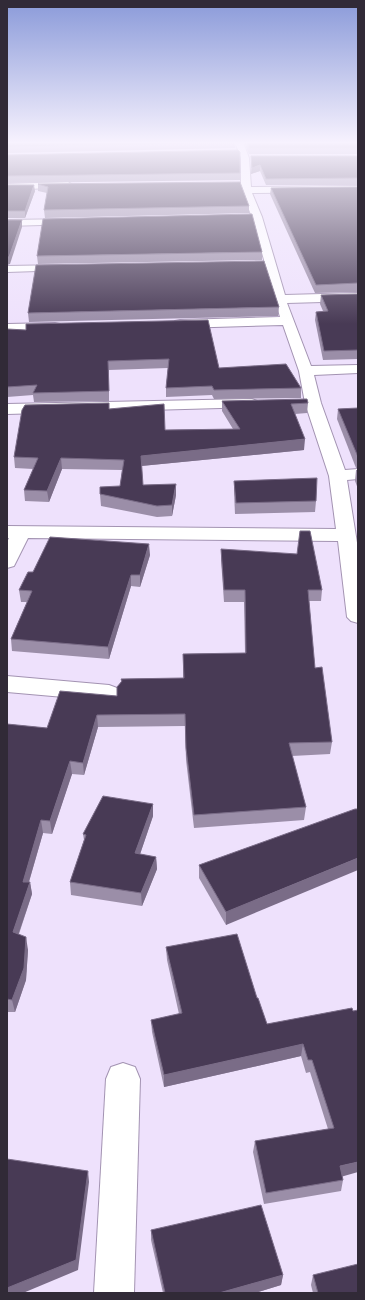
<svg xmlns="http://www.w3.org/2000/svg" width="365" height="1300" viewBox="0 0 365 1300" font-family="'Golos Text',sans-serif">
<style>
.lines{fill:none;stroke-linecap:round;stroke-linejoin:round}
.minor-casing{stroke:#a393b2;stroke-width:2}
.minor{fill:#fff;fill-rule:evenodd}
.wall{fill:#9b8ea8}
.shaded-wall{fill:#7a6c87}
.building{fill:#483a55;stroke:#7a6c87}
</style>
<rect width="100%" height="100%" fill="#eee1fc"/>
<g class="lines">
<defs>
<g id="minor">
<polygon points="235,142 243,142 249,158 251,187 358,186 358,192 252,193 262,217 285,295 358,293 358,301 287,303 311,366 358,365 358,373 314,375 321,403 345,470 358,469 358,479 347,480 358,549 358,623 351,621 347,617 338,541 28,538 14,566 7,568 7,542 9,538 7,538 7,526 336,529 329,476 305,403 299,371 283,325 180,328 175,327 173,324 175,321 180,320 280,317 252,217 241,190 241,158"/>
<polygon points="68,182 73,185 71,187 7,190 7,184"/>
<polygon points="72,219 77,222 76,224 7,226 7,220"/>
<polygon points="64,265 68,266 70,268 68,270 7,272 7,266"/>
<polygon points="55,323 60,324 62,327 60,330 7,332 7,324"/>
<polygon points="252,399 257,401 260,404 257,407 7,414 7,404"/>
<polygon points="7,676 109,685 117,688 121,693 117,698 109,701 7,692"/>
<polygon points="123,1063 135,1067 140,1079 134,1293 94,1293 106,1079 111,1067"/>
</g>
</defs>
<use href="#minor" class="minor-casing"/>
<use href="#minor" class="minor"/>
</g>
<g class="wall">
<polygon points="7,142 235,142 235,148 7,153"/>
<polygon points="244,142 358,142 358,154 249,154"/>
<polygon points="240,152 240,180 7,183 7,155"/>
<polygon points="251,156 358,156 358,185 266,185 260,171 251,174"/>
<polygon points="38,184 249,206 249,213 45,218 44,210 47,193 38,191"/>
<polygon points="7,185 35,191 25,218 7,218"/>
<polygon points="358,187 358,292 315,293 270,194 271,188"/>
<polygon points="262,252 262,260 38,264 37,256"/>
<polygon points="358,294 358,359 323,360 315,320 316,312 323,311 320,304 321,295"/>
<polygon points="279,307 278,316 29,322 28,313"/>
<polygon points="7,329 219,368 301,388 301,398 214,399 212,395 166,397 166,388 168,368 109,370 109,401 34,402 33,395 7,397"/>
<polygon points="358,376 358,387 357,384"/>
<polygon points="222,401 308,403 307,413 295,414 304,450 141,466 143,485 176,495 172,516 157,517 101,506 100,494 120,486 122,470 62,469 49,502 25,501 24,490 33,469 15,468 14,457 109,409 165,430 233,429 222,411"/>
<polygon points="358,408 358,468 356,468 337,419 338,409"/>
<polygon points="356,470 358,470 358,489 355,481"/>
<polygon points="234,481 316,501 315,512 235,514 234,492"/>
<polygon points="221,549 322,590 321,601 309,601 315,668 332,742 330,754 292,756 306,807 304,820 194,828 186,760 185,726 98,727 84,775 72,774 52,834 43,833 29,882 30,882 32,894 19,934 28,950 26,980 15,1012 7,1012 7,724 47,728 117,696 121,682 121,679 183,678 183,654 245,653 244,602 224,602 221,560"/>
<polygon points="150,555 140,587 131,586 109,659 12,651 11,639 27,602 21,602 19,590 33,572"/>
<polygon points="153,804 153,816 140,854 156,857 157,869 142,906 71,895 70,882 84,840 83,834"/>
<polygon points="358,809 226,925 199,878 199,865"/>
<polygon points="166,947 257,998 267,1024 352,1008 342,1176 343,1180 341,1191 264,1204 253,1152 255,1141 328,1129 310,1072 306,1073 301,1056 164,1087 152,1032 151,1020 179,1014 167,960"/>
<polygon points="151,1230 283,1275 281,1285 255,1293 163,1293 151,1240"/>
<polygon points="313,1275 358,1293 313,1293 311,1285"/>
</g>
<g class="shaded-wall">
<polygon points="260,165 260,171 251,174 252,168"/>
<polygon points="34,185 35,191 25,218 25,211"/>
<polygon points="22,220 22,227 10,264 7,265 7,257"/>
<polygon points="305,439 304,450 141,466 141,456"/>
<polygon points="61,458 62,469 49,502 47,491"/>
<polygon points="176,484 176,495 172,516 172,505"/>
<polygon points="149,544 150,555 140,587 140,575"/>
<polygon points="131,575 131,586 109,659 108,647"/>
<polygon points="97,715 98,727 84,775 83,763"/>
<polygon points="70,761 72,774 52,834 50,821"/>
<polygon points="153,804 153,816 136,866 135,853"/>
<polygon points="41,820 43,833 25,895 23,882"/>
<polygon points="156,857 157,869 142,906 141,893"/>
<polygon points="358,858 358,870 226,925 226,912"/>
<polygon points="30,882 32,894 15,944 13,932"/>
<polygon points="26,937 28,950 26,980 15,1012 12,1000"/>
<polygon points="303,1044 301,1056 164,1087 164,1075"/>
<polygon points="358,1162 358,1172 337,1178 340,1166"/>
<polygon points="88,1171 89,1182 78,1270 23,1293 7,1293 7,1288"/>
<polygon points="283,1275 281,1285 255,1293 219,1293"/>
</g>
<g class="building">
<polygon points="7,142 233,142 7,147"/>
<polygon points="247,142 358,142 358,148 249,148"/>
<polygon points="238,150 240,152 240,173 7,176 7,155"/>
<polygon points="251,156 358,156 358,178 266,179 260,165 252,168"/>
<polygon points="240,182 249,206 44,210 48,187 38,184"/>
<polygon points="7,185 34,185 25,211 7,211"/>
<polygon points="358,187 358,283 316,285 271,188"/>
<polygon points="252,214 262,252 37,256 43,219"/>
<polygon points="7,220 22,220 9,257 7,257"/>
<polygon points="264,261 279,307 28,313 36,265"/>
<polygon points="358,294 358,350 324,351 316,312 328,311 321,295"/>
<polygon points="208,320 219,368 286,364 301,388 214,390 212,386 166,388 169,359 108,361 109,391 33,393 37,385 7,387 7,329 26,330 26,324"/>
<polygon points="307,399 308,403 291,404 305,439 141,456 143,485 176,484 172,505 157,506 100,494 100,487 120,486 124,460 61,458 47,491 24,490 38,458 14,457 22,410 25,405 109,403 109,409 164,404 165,430 240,429 222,401"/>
<polygon points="358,408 358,457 338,409"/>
<polygon points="317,478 316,501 236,503 234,481"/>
<polygon points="300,531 310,531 322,590 308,590 315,668 322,667 332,742 289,743 306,807 194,815 186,748 185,714 97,715 83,763 70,761 50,821 41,820 23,882 30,882 13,932 26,937 24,968 12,1000 7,999 7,724 47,728 60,691 117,696 117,687 122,681 121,679 184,678 183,654 246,653 245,590 224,590 221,549 297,554"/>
<polygon points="50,537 149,544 140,575 131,575 108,647 11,639 32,591 19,590 28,572 33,572"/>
<polygon points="103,796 153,804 135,853 156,857 141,893 70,882 86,835 83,834"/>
<polygon points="355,809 358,809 358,858 226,912 199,865"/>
<polygon points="237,934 257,998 258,998 267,1024 352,1008 353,1011 358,1010 358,1162 340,1166 343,1180 266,1193 255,1141 334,1128 312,1060 308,1060 303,1044 164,1075 151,1020 182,1013 166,947"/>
<polygon points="7,1159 88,1171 76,1260 7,1288"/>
<polygon points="261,1205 283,1275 219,1293 165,1293 151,1230"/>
<polygon points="358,1264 358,1293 318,1293 313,1275"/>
</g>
<linearGradient id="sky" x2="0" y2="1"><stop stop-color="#8a9ad9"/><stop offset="0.44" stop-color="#f7f2fe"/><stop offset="1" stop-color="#f7f2fe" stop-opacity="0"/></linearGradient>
<rect width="365" height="324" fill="url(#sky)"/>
<rect width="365" height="1300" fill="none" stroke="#312a37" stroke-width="16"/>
</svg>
